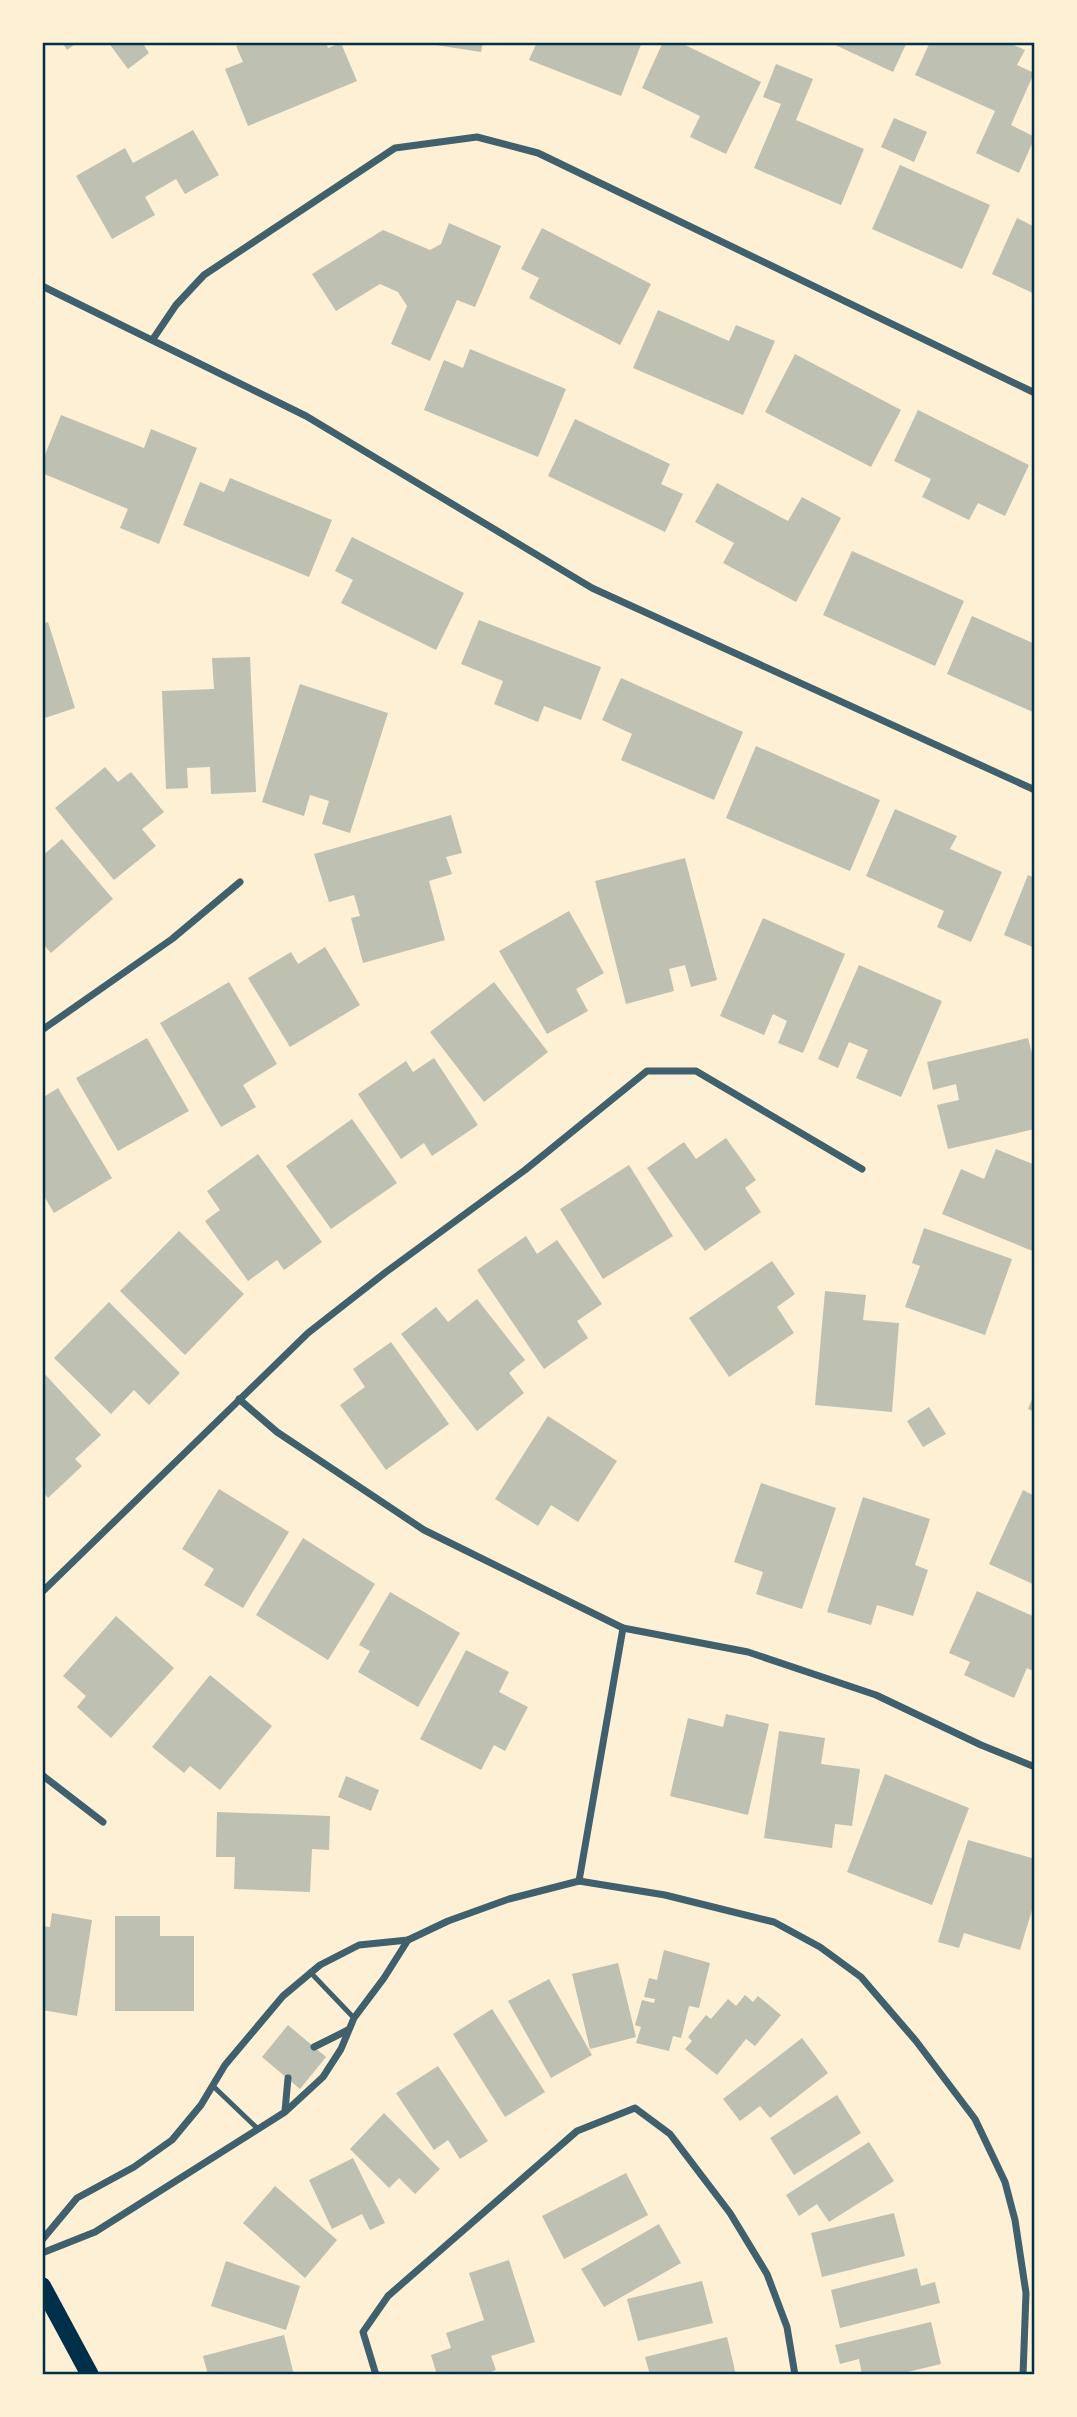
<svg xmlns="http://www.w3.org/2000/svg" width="1077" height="2417" viewBox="0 0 1077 2417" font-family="'Exo 2',sans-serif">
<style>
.building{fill:#bec0b2}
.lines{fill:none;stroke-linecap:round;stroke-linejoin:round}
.service{stroke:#3f606c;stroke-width:5}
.minor{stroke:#3f606c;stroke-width:7}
.primary{stroke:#003049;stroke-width:18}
.neatline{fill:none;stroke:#003049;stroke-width:2.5}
</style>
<rect width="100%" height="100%" fill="#fdf0d5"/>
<g class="building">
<polygon points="62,42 78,42 67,50"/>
<polygon points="108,42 142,42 149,53 128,69"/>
<polygon points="246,42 326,42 328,48 341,43 357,81 248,126 225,69 243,62 236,46"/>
<polygon points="416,42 483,42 481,52"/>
<polygon points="537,42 642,42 621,96 529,60"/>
<polygon points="663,42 679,42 761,82 726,154 690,137 700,116 642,88"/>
<polygon points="829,42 907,42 893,72"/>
<polygon points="930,42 1007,42 1025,50 1017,65 1034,73 1011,125 1035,137 1019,173 976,153 995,111 915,75"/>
<polygon points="776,64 813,79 796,120 864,149 841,205 754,168 781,104 763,97"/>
<polygon points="894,118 927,132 914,162 881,147"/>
<polygon points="193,130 219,175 185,194 176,179 145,197 155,215 112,239 76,176 125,148 133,163"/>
<polygon points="900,165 990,205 962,269 872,229"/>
<polygon points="1017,218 1035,227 1035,294 992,274"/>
<polygon points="449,223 501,246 475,307 457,300 430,361 391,344 407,306 398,292 380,284 336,311 312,274 383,230 430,250 441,244"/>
<polygon points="542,228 651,284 620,345 529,298 539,278 521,269"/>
<polygon points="658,310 729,341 736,325 775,341 743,415 633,368"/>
<polygon points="470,349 566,389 538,457 424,410 444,360 463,368"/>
<polygon points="795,354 901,410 871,467 765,412"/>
<polygon points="918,410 1029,465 1005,516 978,503 969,520 922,497 931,479 894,461"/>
<polygon points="61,415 144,448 151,429 197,448 159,544 120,528 128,509 42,473 42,462"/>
<polygon points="575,419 670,464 661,484 683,494 665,532 548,476"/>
<polygon points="230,478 332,520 309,577 183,525 200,482 224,492"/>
<polygon points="717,483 788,521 802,497 841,518 796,602 723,563 734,543 695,522"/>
<polygon points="352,537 464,593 436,650 341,603 353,580 335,571"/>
<polygon points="852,551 964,601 935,666 823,615"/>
<polygon points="972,616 1035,644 1035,713 947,674"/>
<polygon points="479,620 601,667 581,720 544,706 538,722 494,704 503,681 461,664"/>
<polygon points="48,622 75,708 42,719 42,624"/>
<polygon points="250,657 256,792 211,794 210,767 187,768 188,788 166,789 162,691 214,689 212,658"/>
<polygon points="621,678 743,732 714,800 621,760 632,734 602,720"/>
<polygon points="300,684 388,713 350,833 322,824 329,801 310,795 304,816 262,802"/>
<polygon points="756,746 880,800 850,871 726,818"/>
<polygon points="105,767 118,782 131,772 164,812 142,829 156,846 114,880 55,808"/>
<polygon points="895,809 957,836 950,849 1002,872 971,942 937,927 944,911 866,876"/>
<polygon points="451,815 462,853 446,857 452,874 429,881 445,940 363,963 351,918 360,916 354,895 329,902 314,854"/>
<polygon points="62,839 113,899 51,953 42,943 42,856"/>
<polygon points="685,858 717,980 691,987 685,965 669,969 674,991 626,1004 595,881"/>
<polygon points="1028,875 1035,878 1035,948 1004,935"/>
<polygon points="569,911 604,973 576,989 588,1011 547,1034 499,951"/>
<polygon points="763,918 845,954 803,1053 778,1043 787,1021 773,1014 764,1035 720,1016"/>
<polygon points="325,947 360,1005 290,1047 248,978 291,952 298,964"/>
<polygon points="859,965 942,1001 901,1097 856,1078 868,1050 849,1042 838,1068 818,1059"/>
<polygon points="229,982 277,1064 243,1085 256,1107 221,1127 160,1023"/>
<polygon points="494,982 548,1052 484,1102 430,1032"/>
<polygon points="147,1038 189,1111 118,1151 76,1078"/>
<polygon points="1028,1038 1035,1066 1035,1129 948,1149 937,1105 959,1100 956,1084 933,1090 927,1062"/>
<polygon points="434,1058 478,1125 432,1156 424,1143 401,1159 358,1094 406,1061 413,1072"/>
<polygon points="58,1088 112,1178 54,1213 44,1196 42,1197 42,1098"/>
<polygon points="352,1119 397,1183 331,1229 286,1166"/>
<polygon points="726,1138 756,1180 745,1188 761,1212 705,1251 647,1168 684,1142 696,1159"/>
<polygon points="996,1149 1035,1165 1035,1252 942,1214 961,1169 984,1179"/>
<polygon points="258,1154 322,1242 284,1270 277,1260 248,1281 205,1221 220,1210 207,1191"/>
<polygon points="629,1165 673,1236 603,1279 560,1209"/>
<polygon points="924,1228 1012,1259 985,1335 905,1307 920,1266 912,1263"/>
<polygon points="179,1231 244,1294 185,1355 120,1291"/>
<polygon points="526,1236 537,1254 557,1240 602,1304 577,1321 588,1338 544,1369 477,1270"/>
<polygon points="772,1261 795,1294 777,1307 794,1333 729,1377 689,1318"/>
<polygon points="825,1291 866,1295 863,1320 899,1323 892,1412 815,1405"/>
<polygon points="477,1299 525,1360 509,1373 524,1393 477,1431 401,1334 436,1307 448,1322"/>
<polygon points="109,1302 180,1373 149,1405 134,1390 111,1414 54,1358"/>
<polygon points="391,1342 449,1424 386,1470 340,1405 365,1387 353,1369"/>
<polygon points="42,1371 101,1435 75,1459 82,1466 48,1498 42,1491"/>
<polygon points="1035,1392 1035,1412 1028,1409"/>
<polygon points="929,1407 946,1434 923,1447 907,1421"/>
<polygon points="548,1416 617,1461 578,1522 551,1505 538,1526 495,1499"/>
<polygon points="761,1483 836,1508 802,1609 756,1594 763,1572 734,1562"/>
<polygon points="219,1489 289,1532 243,1608 204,1585 214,1569 182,1549"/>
<polygon points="1023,1490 1035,1496 1035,1585 989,1564"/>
<polygon points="863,1497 930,1519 915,1565 928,1570 913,1616 877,1605 871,1625 827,1612"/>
<polygon points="303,1538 375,1584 328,1660 256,1615"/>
<polygon points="977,1591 1035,1617 1035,1672 1027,1668 1014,1698 964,1675 970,1662 949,1653"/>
<polygon points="390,1592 460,1633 418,1707 358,1672 370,1651 359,1645"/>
<polygon points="116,1616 174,1668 111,1738 77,1707 86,1696 63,1676"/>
<polygon points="466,1650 509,1672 499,1692 528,1707 505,1751 494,1745 481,1770 420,1739"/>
<polygon points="210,1675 272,1726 220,1790 190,1766 184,1773 152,1747"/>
<polygon points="726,1714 769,1724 748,1815 670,1796 688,1718 723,1727"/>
<polygon points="779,1731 825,1738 821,1764 860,1769 852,1826 835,1824 832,1848 764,1838"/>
<polygon points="885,1774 969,1808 932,1905 847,1872"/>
<polygon points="346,1776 379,1790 371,1811 338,1797"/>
<polygon points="217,1812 330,1816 329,1850 312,1849 310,1892 234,1889 235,1857 216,1857"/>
<polygon points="968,1840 1035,1859 1035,1900 1020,1950 964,1933 959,1948 938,1942"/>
<polygon points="52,1913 92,1920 77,2016 42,2010 42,1926 50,1927"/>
<polygon points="115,1916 160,1916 160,1936 194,1936 194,2011 115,2011"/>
<polygon points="664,1950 710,1963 699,2008 689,2006 681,2038 673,2036 669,2051 636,2043 641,2027 635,2025 642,2000 654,2003 655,1999 644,1997 649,1978 657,1980"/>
<polygon points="618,1963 636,2037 590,2049 572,1974"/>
<polygon points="549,1979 592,2055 551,2078 508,2001"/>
<polygon points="745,1995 753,2002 758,1996 781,2015 755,2046 746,2039 717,2075 685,2049 692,2041 688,2037 706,2015 711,2019 728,1999 736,2006"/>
<polygon points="492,2009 545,2092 505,2117 453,2034"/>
<polygon points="288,2025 326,2057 300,2089 262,2057"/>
<polygon points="802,2038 828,2073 770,2118 760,2106 740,2121 723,2099"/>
<polygon points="438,2066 488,2141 460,2159 448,2140 434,2150 396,2093"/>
<polygon points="837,2095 861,2133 794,2175 770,2138"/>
<polygon points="384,2113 440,2169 415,2194 399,2178 389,2188 350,2149"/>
<polygon points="869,2142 894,2181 829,2222 817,2204 799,2216 786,2195"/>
<polygon points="353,2158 385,2223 370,2230 362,2214 332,2229 309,2180"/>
<polygon points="626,2173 648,2215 564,2259 542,2216"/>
<polygon points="275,2186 337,2240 305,2278 243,2223"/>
<polygon points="894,2213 905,2256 822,2277 811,2233"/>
<polygon points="659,2224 681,2263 604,2307 581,2269"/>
<polygon points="509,2260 535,2342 491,2356 496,2370 482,2375 437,2375 431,2355 451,2348 446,2333 484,2320 469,2273"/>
<polygon points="226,2261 300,2286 286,2330 211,2306"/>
<polygon points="917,2268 921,2286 935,2282 940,2303 840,2328 831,2290"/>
<polygon points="702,2281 713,2323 638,2341 627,2299"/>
<polygon points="931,2322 941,2364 895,2375 862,2375 859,2359 840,2364 835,2345"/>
<polygon points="284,2335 294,2375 208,2375 203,2356"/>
<polygon points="727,2337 736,2375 650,2375 645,2357"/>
</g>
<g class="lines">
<g class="service">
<polyline points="310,1972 354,2018"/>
<polyline points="213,2086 258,2129"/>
</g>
<g class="minor">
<polyline points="42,286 306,416 592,588 1035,790"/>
<polyline points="153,339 176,305 204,275 395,148 477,137 538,153 1035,393"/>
<polyline points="42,1030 172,939 240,882"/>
<polyline points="239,1399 277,1432 424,1530 623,1628 748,1652 876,1695 981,1745 1035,1767"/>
<polyline points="42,1592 308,1333 386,1272 525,1170 647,1071 696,1071 862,1169"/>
<polyline points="42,1775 103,1822"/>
<polyline points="579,1881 623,1628"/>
<polyline points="314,2047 348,2030"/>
<polyline points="285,2111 288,2078"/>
<polyline points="42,2240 77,2198 134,2167 172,2140 201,2105 225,2065 283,1996 320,1965 359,1945 408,1940 448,1921 509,1899 579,1881 665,1895 774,1922 820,1947 861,1977 916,2041 975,2119 1005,2182 1015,2220 1026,2293 1023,2375"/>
<polyline points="42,2253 95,2232 285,2112 323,2077 341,2049 354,2018 384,1978 408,1940"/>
<polyline points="376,2375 363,2332 388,2296 577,2131 635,2108 670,2134 730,2213 767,2274 787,2327 795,2375"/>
</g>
<polyline class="primary" points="42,2286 90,2375"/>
</g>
<rect width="1077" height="2417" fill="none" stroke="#fdf0d5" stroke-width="88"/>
<rect x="44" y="44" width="989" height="2329" class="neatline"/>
</svg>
